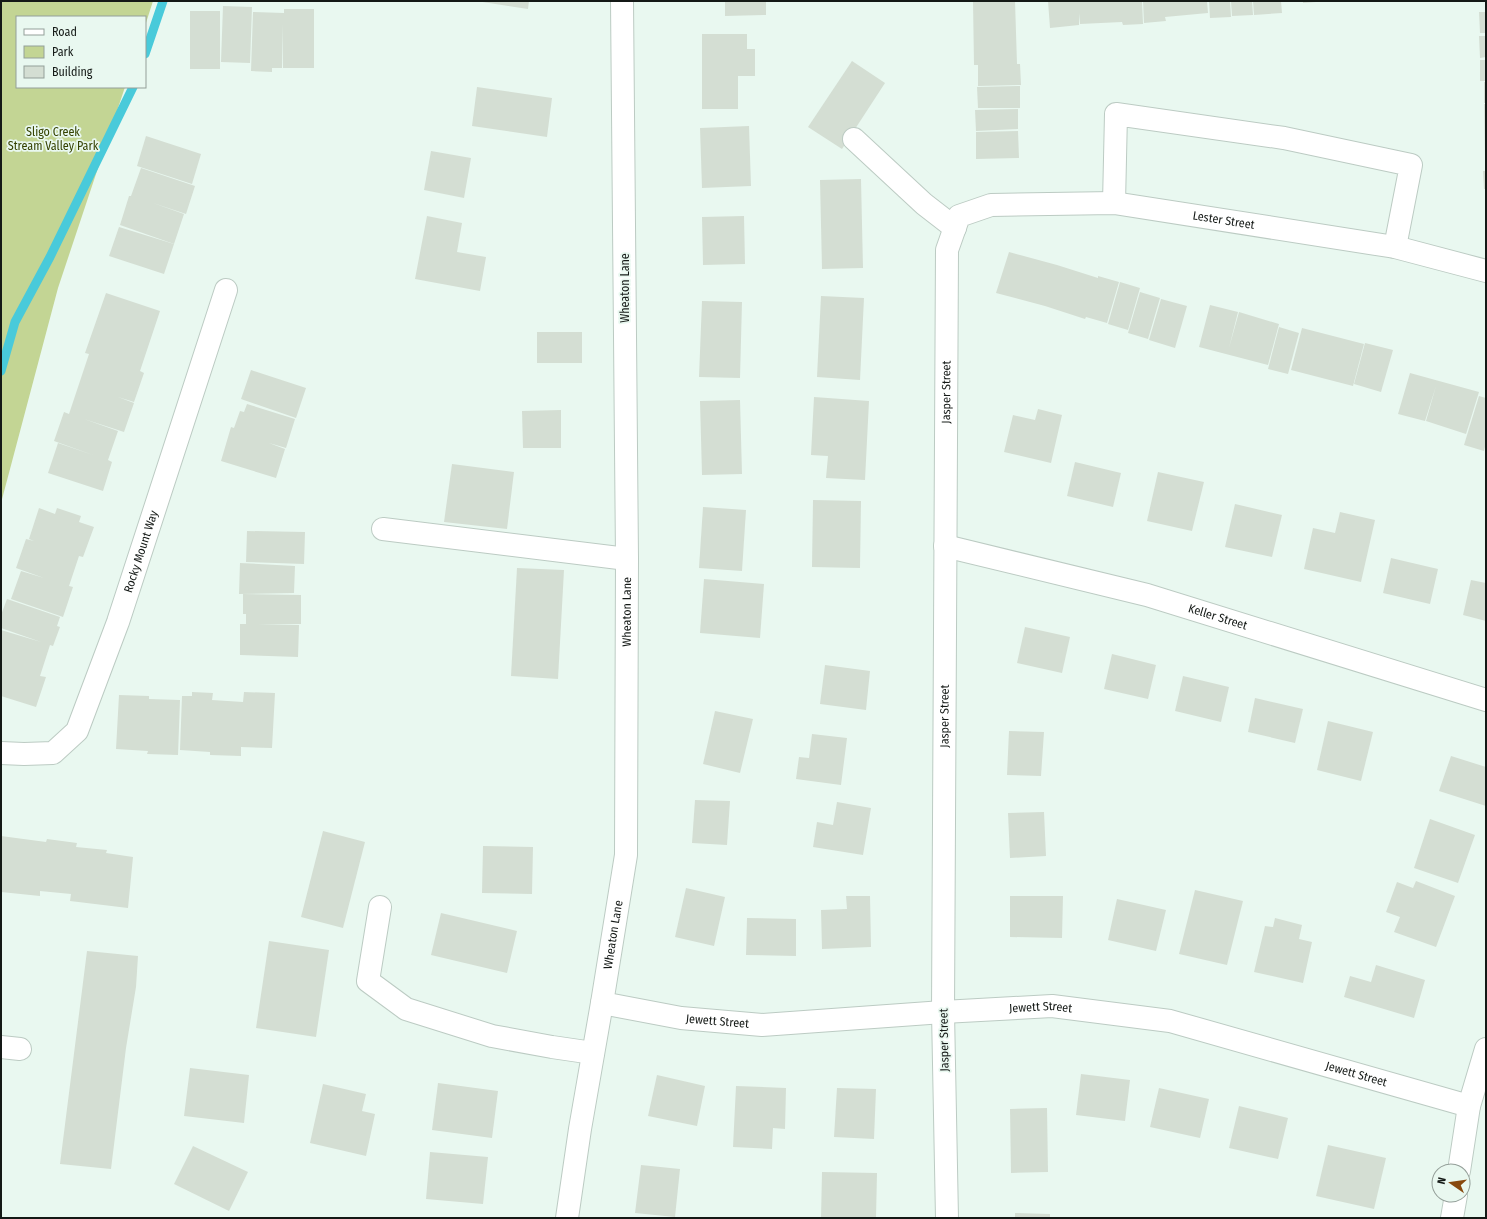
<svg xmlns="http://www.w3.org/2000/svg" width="1487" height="1219" viewBox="0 0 1487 1219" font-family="'Fira Sans Condensed',sans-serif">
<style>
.green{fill:#c3d594}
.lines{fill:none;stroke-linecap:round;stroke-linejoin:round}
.stream{stroke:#49cada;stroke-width:9}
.building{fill:#d4ded3}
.minor-casing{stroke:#bccbc3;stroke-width:24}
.minor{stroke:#fff;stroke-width:22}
.labels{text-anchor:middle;stroke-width:3.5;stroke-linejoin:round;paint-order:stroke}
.park-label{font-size:12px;fill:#354200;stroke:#e9f8f0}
.street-label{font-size:12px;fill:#141916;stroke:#e9f8f0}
</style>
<rect width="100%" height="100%" fill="#e9f8f0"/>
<polygon class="green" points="1,1 153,1 145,26 145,17 17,17 17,87 125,87 58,288 1,503"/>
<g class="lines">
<g class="stream">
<polyline points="145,54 163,1"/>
<polyline points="1,371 15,322 50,257 133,87"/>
</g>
</g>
<g class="building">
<polygon points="476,1 529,1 528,9"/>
<polygon points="725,1 766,1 766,15 725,16"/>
<polygon points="973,1 1015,1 1017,64 1020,64 1021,85 978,86 978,65 974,65"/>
<polygon points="1048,1 1142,1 1143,24 1123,25 1122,22 1080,24 1079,13 1079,25 1050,28"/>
<polygon points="1143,1 1207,1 1208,13 1165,17 1166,21 1144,23"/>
<polygon points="1209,1 1230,1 1231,17 1210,18"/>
<polygon points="1231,1 1252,1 1253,15 1232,16"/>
<polygon points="1253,1 1281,1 1282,13 1254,15"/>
<polygon points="1303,1 1316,1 1316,2 1303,3"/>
<polygon points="223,6 252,7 250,63 221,62"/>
<polygon points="284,9 314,9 314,68 283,68 283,24 282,68 272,68 272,72 251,71 253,12 284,13"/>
<rect x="190" y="11" width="30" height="58"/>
<polygon points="1479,12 1486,12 1486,33 1480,33"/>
<polygon points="702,34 747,34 747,49 755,49 755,76 738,76 738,109 702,109"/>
<polygon points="1479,36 1486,36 1486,57 1480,58"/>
<rect x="1480" y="60" width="6" height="21"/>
<polygon points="852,61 885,83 842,149 808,127"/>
<rect x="1484" y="82" width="2" height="21"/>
<polygon points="1020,86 1020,108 978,108 977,87"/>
<polygon points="477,87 552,98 547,137 472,126"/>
<polygon points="1484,104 1486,104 1486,160 1485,160"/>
<polygon points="1018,109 1018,129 976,131 975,110"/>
<polygon points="749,126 751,186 702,188 700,128"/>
<polygon points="1018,131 1019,158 976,159 976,132"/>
<polygon points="146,136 201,154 192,184 137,166"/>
<polygon points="431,151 471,158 464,198 424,190"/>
<polygon points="141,168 195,186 186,214 153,203 184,214 174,244 120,225 129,196 131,196"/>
<polygon points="1483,171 1486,171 1486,189 1484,189"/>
<polygon points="861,179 863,268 822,269 820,180"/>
<polygon points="427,216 462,223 457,252 486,257 480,291 415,279"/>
<polygon points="744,216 745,264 703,265 702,217"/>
<polygon points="119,227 174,244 164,274 109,256"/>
<polygon points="1009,252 1057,265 1098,278 1098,276 1119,282 1107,323 1086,317 1085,319 1045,306 996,293"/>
<polygon points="1120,282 1140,288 1128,330 1108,324"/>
<polygon points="1140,292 1160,298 1148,339 1128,333"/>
<polygon points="106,293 160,311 140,371 144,373 134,402 118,397 134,403 124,432 84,419 118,431 108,460 112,462 103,491 48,473 58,443 93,455 54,441 64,412 69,414 89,354 85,353"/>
<polygon points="821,296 864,298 860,380 817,377"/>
<polygon points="1161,299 1187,306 1175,348 1149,340"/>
<polygon points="702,301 742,302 740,378 699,377"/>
<polygon points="1210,305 1238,312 1229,348 1239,312 1279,324 1268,365 1199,347"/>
<polygon points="1279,327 1299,333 1288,374 1268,369"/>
<polygon points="1302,328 1364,344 1353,386 1291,370"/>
<rect x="537" y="332" width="45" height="31"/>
<polygon points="1365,343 1393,350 1381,392 1354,384"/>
<polygon points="251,370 306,388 296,418 241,399"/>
<polygon points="1410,373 1479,392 1466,434 1426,421 1436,386 1425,421 1398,414"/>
<polygon points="1479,396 1486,398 1486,443 1484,451 1464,445"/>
<polygon points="814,397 869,401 865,480 826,478 828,456 811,455"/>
<polygon points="740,400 742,474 702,475 700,401"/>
<polygon points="247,404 295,419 286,448 269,443 285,449 276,478 221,461 231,427 234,428 240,411 244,412"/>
<polygon points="1038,409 1062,415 1051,463 1004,452 1013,415 1035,420"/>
<polygon points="561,410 561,448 523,448 522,411"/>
<polygon points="1075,462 1121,473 1113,507 1067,496"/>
<polygon points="452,464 514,472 507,529 444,522"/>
<polygon points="1158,472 1204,482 1192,531 1147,521"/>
<polygon points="813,500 861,501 860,568 812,567"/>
<polygon points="1235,504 1282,515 1272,557 1225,547"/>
<polygon points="703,507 746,510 742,571 699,568"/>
<polygon points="39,508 55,514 57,508 81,516 79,522 94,527 83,557 79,556 69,586 73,587 63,617 11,599 21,571 44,578 16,568 26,539 34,541 29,539"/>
<polygon points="1340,512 1375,520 1361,582 1304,569 1313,528 1335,533"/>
<polygon points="247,531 305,532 304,564 246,562"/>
<polygon points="1391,558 1438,569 1430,604 1383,593"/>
<polygon points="240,563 295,566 294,593 239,594"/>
<polygon points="517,568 564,570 558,679 511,676"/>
<polygon points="704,579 764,584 760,638 700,633"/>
<polygon points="1471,580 1486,583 1486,621 1463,615"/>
<polygon points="243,594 301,595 301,624 258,624 299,625 298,657 240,655 240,624 246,624 246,614 243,614"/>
<polygon points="7,599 60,617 57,626 60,627 53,646 50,645 40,676 46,677 36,707 1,696 1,630 41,642 1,628 1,615"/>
<polygon points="1025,627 1070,637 1062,673 1017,663"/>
<polygon points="1112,654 1156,665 1148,699 1104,689"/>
<polygon points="825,665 870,671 866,710 820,704"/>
<polygon points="1183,676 1229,687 1221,722 1175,711"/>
<polygon points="192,692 213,693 212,700 243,702 244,692 275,693 272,748 241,747 241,756 210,755 210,752 180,750 182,696 192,696"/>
<polygon points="119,695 149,696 149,699 180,700 178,755 147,754 148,751 116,749"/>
<polygon points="1255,698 1303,709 1295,743 1248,732"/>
<polygon points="715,711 753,719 740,773 703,764"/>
<polygon points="1328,721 1373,732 1361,781 1317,770"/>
<polygon points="1009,731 1044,732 1041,776 1007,775"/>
<polygon points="812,734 847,738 841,785 796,779 799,757 809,758"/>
<polygon points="1451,756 1486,767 1486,806 1439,791"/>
<polygon points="695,800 730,801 727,845 692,843"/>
<polygon points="837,802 871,808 863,855 813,847 817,822 833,825"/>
<polygon points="1044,812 1046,856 1010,858 1008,813"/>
<polygon points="1430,819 1475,835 1458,883 1414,868"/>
<polygon points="323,831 365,842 343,928 301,917"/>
<polygon points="1,836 46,842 47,839 77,843 76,847 107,850 106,853 133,857 128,908 70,901 71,894 40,891 40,896 1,892"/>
<polygon points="483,846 533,847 532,894 482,893"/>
<polygon points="1416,881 1455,896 1436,947 1394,932 1400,917 1386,912 1397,882 1413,888"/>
<polygon points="686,888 725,897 714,946 675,937"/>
<polygon points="1195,890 1243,901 1227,965 1179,954"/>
<polygon points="846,896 870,896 871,947 822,949 821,910 847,909"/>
<polygon points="1010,896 1063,896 1062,938 1010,937"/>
<polygon points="1117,899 1166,910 1156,951 1108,940"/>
<polygon points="441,913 517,931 507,973 431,955"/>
<polygon points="747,918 796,919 796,956 746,955"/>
<polygon points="1275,918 1302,925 1299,939 1312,942 1303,983 1254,972 1265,926 1273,927"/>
<polygon points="269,941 329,950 316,1037 256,1028"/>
<polygon points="87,951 138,956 136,987 126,1048 111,1169 60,1164"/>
<polygon points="1376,965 1425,980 1414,1018 1344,997 1350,976 1371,982"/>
<polygon points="190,1068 249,1075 244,1123 184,1116"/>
<polygon points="1081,1074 1130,1080 1125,1121 1076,1115"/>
<polygon points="657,1075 705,1086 697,1126 648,1116"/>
<polygon points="438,1083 498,1091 492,1138 432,1130"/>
<polygon points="323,1084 366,1094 362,1111 375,1114 366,1156 310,1143"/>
<polygon points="736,1086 786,1088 785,1129 773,1128 772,1149 733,1147"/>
<polygon points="837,1088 876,1089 874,1139 834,1137"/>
<polygon points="1159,1088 1209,1099 1200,1138 1150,1127"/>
<polygon points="1239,1106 1288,1118 1278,1159 1229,1148"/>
<polygon points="1047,1108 1048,1172 1011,1173 1010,1109"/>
<polygon points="1328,1145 1386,1158 1374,1209 1316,1196"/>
<polygon points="193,1146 248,1172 229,1211 174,1184"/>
<polygon points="430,1152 488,1157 483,1204 426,1199"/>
<polygon points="641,1165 680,1169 675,1217 635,1213"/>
<polygon points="822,1172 877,1173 876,1218 821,1218"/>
<polygon points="1015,1213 1050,1214 1050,1218 1015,1218"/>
</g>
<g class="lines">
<defs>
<g id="minor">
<polyline points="854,139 924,204 955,228"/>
<polyline points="1114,203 1116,114 1284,138 1411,165 1395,247"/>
<polyline points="383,529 627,559"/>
<path id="s1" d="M 945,546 L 1147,595 L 1486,700"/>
<path id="s2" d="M 1,753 L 24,754 L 53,753 L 77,731 L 118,622 L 226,290"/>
<polyline points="380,907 368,981 406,1009 492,1036 552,1047 593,1053"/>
<path id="s3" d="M 602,1003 L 681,1018 L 762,1025 L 943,1012 L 1052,1006 L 1170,1021 L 1469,1106"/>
<polyline points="1,1047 20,1049"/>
<polyline points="1459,1171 1469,1106 1486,1049"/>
<path id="s4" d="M 567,1218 L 580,1129 L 602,1003 L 626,855 L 627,559 L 622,1"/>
<path id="s5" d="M 947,1218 L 943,1012 L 947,250 L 959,216 L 991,205 L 1114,203 L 1395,247 L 1486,271"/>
<polyline points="1452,1218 1456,1195"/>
</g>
</defs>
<use href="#minor" class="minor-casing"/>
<use href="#minor" class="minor"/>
</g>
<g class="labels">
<g class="park-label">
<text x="53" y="136">Sligo Creek<tspan x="53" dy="14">Stream Valley Park</tspan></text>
</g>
<g class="street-label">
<text dy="4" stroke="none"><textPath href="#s5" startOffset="1272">Lester Street</textPath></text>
<text transform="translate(625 288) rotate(-90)" y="4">Wheaton Lane</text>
<text dy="4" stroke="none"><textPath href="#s5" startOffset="826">Jasper Street</textPath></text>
<text dy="4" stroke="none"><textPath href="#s2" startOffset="275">Rocky Mount Way</textPath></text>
<text dy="4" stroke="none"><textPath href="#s4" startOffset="611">Wheaton Lane</textPath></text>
<text dy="4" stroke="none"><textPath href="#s1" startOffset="282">Keller Street</textPath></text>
<text dy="4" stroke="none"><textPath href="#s5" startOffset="502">Jasper Street</textPath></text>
<text dy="4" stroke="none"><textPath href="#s4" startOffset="287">Wheaton Lane</textPath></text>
<text dy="4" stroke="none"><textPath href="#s3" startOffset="441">Jewett Street</textPath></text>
<text dy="4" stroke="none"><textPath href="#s3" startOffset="117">Jewett Street</textPath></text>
<text transform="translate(944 1040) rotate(-91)" y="4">Jasper Street</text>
<text dy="4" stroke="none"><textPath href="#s3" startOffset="765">Jewett Street</textPath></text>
</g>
</g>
<rect width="1487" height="1219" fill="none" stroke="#141916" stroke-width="4"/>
<rect x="16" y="16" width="130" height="72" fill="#e9f8f0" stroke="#949f99"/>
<rect x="24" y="29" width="20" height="6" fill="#ffffff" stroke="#949f99"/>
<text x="52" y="36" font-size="12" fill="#141916">Road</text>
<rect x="24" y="46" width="20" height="12" fill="#c3d594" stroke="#949f99"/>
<text x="52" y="56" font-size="12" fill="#141916">Park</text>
<rect x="24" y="66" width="20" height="12" fill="#d4ded3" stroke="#949f99"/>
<text x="52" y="76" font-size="12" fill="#141916">Building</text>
<g transform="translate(1451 1183) rotate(283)"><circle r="19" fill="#e9f8f0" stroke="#949f99"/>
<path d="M0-3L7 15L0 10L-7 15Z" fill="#88490f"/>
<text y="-6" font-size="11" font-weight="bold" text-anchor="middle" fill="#141916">N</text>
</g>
</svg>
